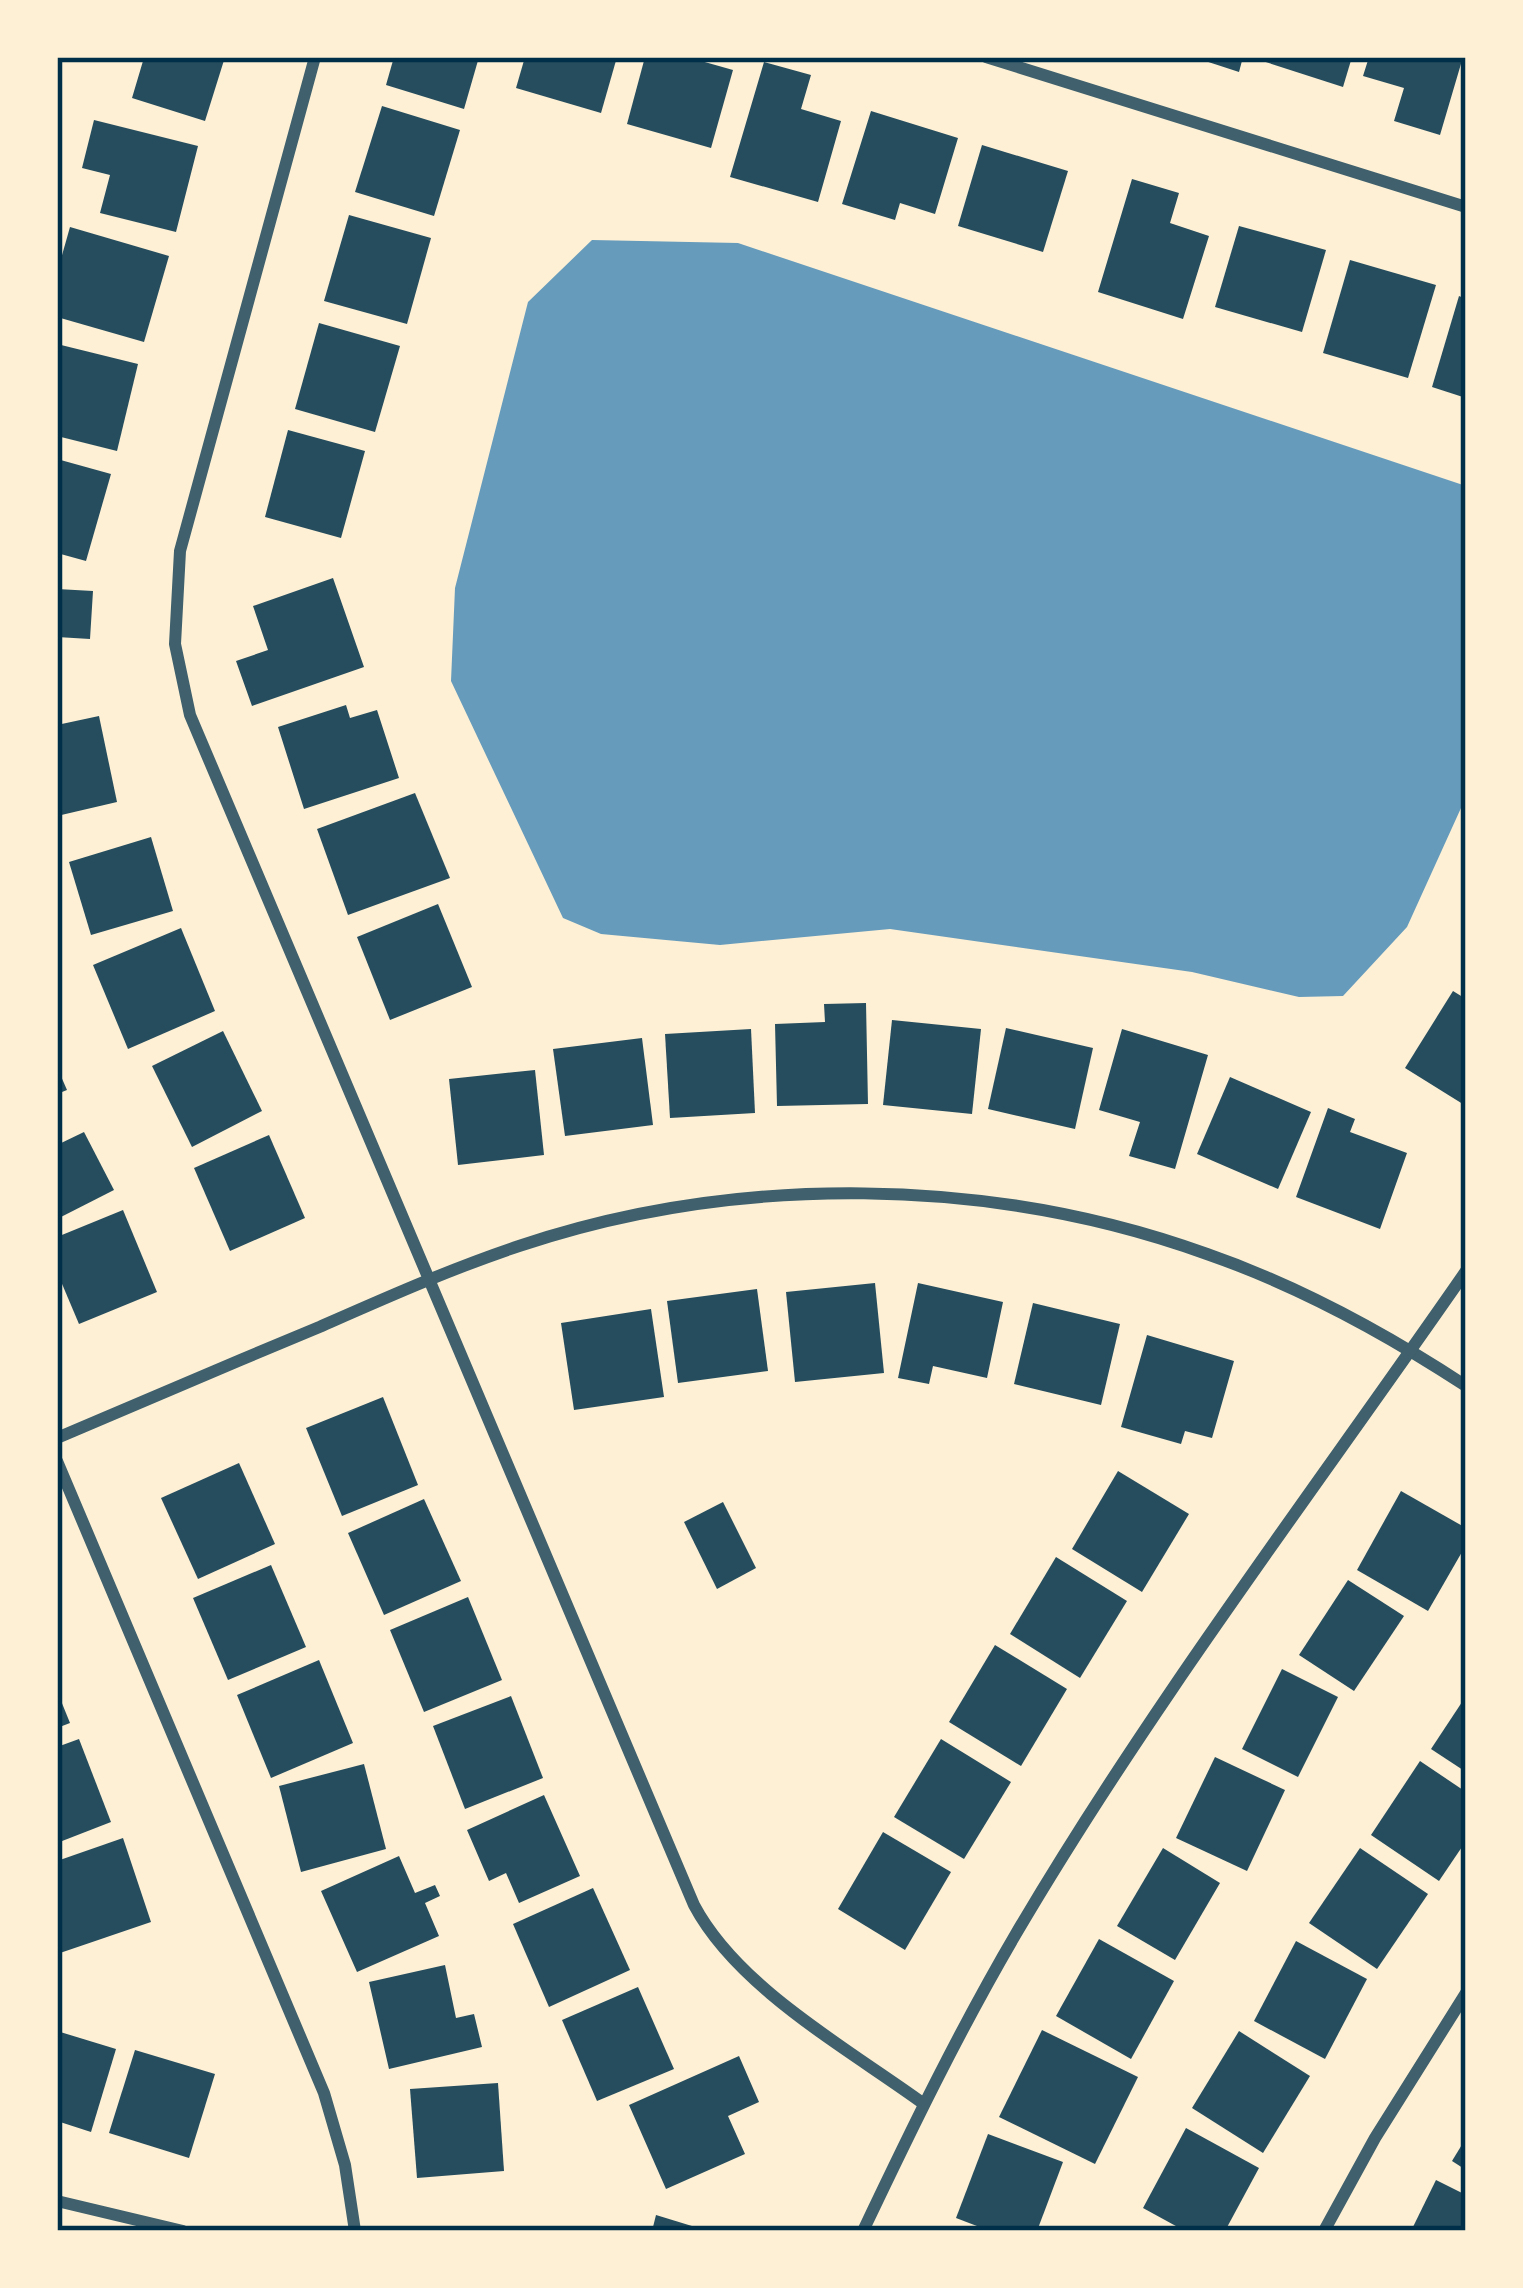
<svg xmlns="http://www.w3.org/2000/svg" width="1523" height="2288" viewBox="0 0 1523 2288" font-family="'Sofia Sans Condensed',sans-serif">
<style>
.water{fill:#669bbc}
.building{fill:#264d5e}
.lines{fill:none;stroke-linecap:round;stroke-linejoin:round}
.minor{stroke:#3f606c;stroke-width:12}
.neatline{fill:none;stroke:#003049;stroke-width:4.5}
</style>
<rect width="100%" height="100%" fill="#fdf0d5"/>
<polygon class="water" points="592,240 738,243 1466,486 1466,797 1407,927 1343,996 1299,997 1192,972 890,929 720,945 601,934 563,918 451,681 455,588 528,302"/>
<g class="building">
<polygon points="225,57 205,121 132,98 143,61 134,57"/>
<polygon points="394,57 479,57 464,109 386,85"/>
<polygon points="525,57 617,57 601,113 516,88"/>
<polygon points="645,57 687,57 733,70 711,148 627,124"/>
<polygon points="1193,57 1243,57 1239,72"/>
<polygon points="1250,57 1352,57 1343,87"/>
<polygon points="1369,57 1463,57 1440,135 1394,121 1404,88 1363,76"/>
<polygon points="764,62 811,75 801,109 841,121 818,202 730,177"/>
<polygon points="382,106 460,130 434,216 355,192"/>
<polygon points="871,111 958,138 935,214 900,203 895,220 842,204"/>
<polygon points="94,120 198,146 176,232 100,213 110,175 82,168"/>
<polygon points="982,145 1068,171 1043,252 958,226"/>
<polygon points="1132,179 1179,193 1170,223 1209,236 1183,319 1098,292"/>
<polygon points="349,215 431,238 407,324 324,301"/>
<polygon points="1239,226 1326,250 1302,332 1215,307"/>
<polygon points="70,227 169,256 144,342 57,317 57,273"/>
<polygon points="1350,260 1436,285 1408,378 1323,353"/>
<polygon points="1459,296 1466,299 1466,398 1432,387"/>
<polygon points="319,323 400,346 375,432 295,409"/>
<polygon points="57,344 138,364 117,451 57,436"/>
<polygon points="288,430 365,451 341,538 265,517"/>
<polygon points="57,459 111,474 86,561 57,553"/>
<polygon points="333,578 364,667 252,706 236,661 268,650 253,606"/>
<polygon points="57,589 93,591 90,639 57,637"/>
<polygon points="346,705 350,718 377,710 399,778 304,809 278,727"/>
<polygon points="99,716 117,802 57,816 57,725"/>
<polygon points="415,793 450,878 348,915 317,829"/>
<polygon points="151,837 173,911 91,935 69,862"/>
<polygon points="438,904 472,987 390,1020 357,937"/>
<polygon points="181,928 215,1011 128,1049 93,965"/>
<polygon points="1453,991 1466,999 1466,1106 1405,1068"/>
<polygon points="866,1003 868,1104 777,1106 775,1024 825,1022 824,1004"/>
<polygon points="892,1020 981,1029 972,1114 883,1105"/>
<polygon points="1006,1028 1093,1048 1075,1129 988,1109"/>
<polygon points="751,1029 755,1113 670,1118 665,1034"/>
<polygon points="1122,1029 1208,1055 1175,1169 1129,1156 1140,1122 1099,1110"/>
<polygon points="223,1031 262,1111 192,1147 152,1066"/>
<polygon points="642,1038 653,1125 565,1136 553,1049"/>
<polygon points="57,1067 67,1090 57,1094"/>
<polygon points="535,1070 544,1155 458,1165 449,1079"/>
<polygon points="1230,1077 1311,1112 1278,1189 1197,1154"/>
<polygon points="1328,1108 1355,1119 1350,1132 1407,1153 1380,1229 1296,1197"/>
<polygon points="84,1132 114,1190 57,1219 57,1145"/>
<polygon points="269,1135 305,1218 230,1251 194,1168"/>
<polygon points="123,1210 157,1292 79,1324 57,1272 57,1237"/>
<polygon points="875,1283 884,1373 795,1382 786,1292"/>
<polygon points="918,1283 1003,1302 987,1378 933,1366 929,1384 898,1378"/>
<polygon points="757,1289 768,1371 678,1383 667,1301"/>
<polygon points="1033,1303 1120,1324 1101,1405 1014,1384"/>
<polygon points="651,1309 664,1397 574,1410 561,1323"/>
<polygon points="1147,1335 1234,1361 1212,1438 1185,1431 1181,1444 1121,1427"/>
<polygon points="383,1397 418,1485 342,1516 306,1428"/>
<polygon points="239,1463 275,1544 198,1579 161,1498"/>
<polygon points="1118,1471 1189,1514 1142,1592 1072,1549"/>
<polygon points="1401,1491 1466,1528 1466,1545 1428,1611 1357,1570"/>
<polygon points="424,1499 461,1581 384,1615 348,1533"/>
<polygon points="723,1502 756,1568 717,1589 684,1522"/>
<polygon points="1056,1557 1127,1601 1080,1678 1010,1634"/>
<polygon points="271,1565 306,1647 228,1680 193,1598"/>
<polygon points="1348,1580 1404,1616 1354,1691 1299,1655"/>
<polygon points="468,1597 502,1680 424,1712 390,1630"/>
<polygon points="995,1645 1067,1689 1021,1766 949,1722"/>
<polygon points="319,1660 353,1743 271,1778 237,1695"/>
<polygon points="1282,1669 1338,1697 1298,1777 1242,1749"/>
<polygon points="57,1691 70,1723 57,1728"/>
<polygon points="511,1696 543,1778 465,1809 433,1726"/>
<polygon points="1466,1696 1466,1772 1431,1749"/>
<polygon points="79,1739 111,1822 57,1843 57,1747"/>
<polygon points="941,1739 1011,1782 964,1859 894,1817"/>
<polygon points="1215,1757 1285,1790 1247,1871 1176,1838"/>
<polygon points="1420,1761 1466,1792 1466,1841 1439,1881 1371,1835"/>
<polygon points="364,1764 386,1849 301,1872 279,1786"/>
<polygon points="544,1795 580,1876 519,1903 506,1873 489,1881 467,1830"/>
<polygon points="883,1832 951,1872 905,1950 838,1909"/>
<polygon points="123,1838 151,1922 60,1953 57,1861"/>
<polygon points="1163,1848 1220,1883 1175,1960 1117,1926"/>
<polygon points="1360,1848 1428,1894 1377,1969 1309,1923"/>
<polygon points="399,1856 415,1893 435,1885 440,1896 425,1903 439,1936 357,1972 321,1891"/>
<polygon points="593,1888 630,1970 549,2007 513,1924"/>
<polygon points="1099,1939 1174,1981 1131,2059 1056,2016"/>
<polygon points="1296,1941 1367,1979 1325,2059 1254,2021"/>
<polygon points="445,1965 456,2018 474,2014 482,2047 389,2069 369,1982"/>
<polygon points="638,1987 674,2069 597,2101 562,2020"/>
<polygon points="1042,2030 1138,2077 1095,2164 999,2117"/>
<polygon points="57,2031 116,2049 91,2132 57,2121"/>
<polygon points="1239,2031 1310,2076 1263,2153 1192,2108"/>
<polygon points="135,2050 215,2074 189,2158 109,2133"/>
<polygon points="739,2056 759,2102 728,2116 745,2154 666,2189 629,2105"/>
<polygon points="498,2083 504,2171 417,2178 410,2089"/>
<polygon points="1186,2128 1259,2168 1225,2231 1185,2231 1143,2208"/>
<polygon points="988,2134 1063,2162 1037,2231 990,2231 956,2218"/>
<polygon points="1466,2138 1466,2170 1452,2161"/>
<polygon points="1436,2180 1466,2195 1466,2231 1411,2231"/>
<polygon points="656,2215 705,2230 705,2231 652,2231"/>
</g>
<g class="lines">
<g class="minor">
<path d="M 315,57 L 180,551 L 175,644 L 190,715 L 694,1905 C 738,1988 847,2048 924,2104"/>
<polyline points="986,57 1466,207"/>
<path d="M 57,1438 C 143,1401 230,1364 317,1328 C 383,1299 450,1269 519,1246 C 737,1173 991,1176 1207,1254 C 1299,1286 1385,1333 1466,1386"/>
<polyline points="57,1461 324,2093 345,2165 355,2231"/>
<polyline points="57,2201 183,2231"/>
<path d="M 863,2231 C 911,2130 960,2029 1017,1932 C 1152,1703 1315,1489 1466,1271"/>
<polyline points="1324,2231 1375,2138 1466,1993"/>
</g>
</g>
<rect width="1523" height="2288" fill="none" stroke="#fdf0d5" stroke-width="120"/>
<rect x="60" y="60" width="1403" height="2168" class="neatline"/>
</svg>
